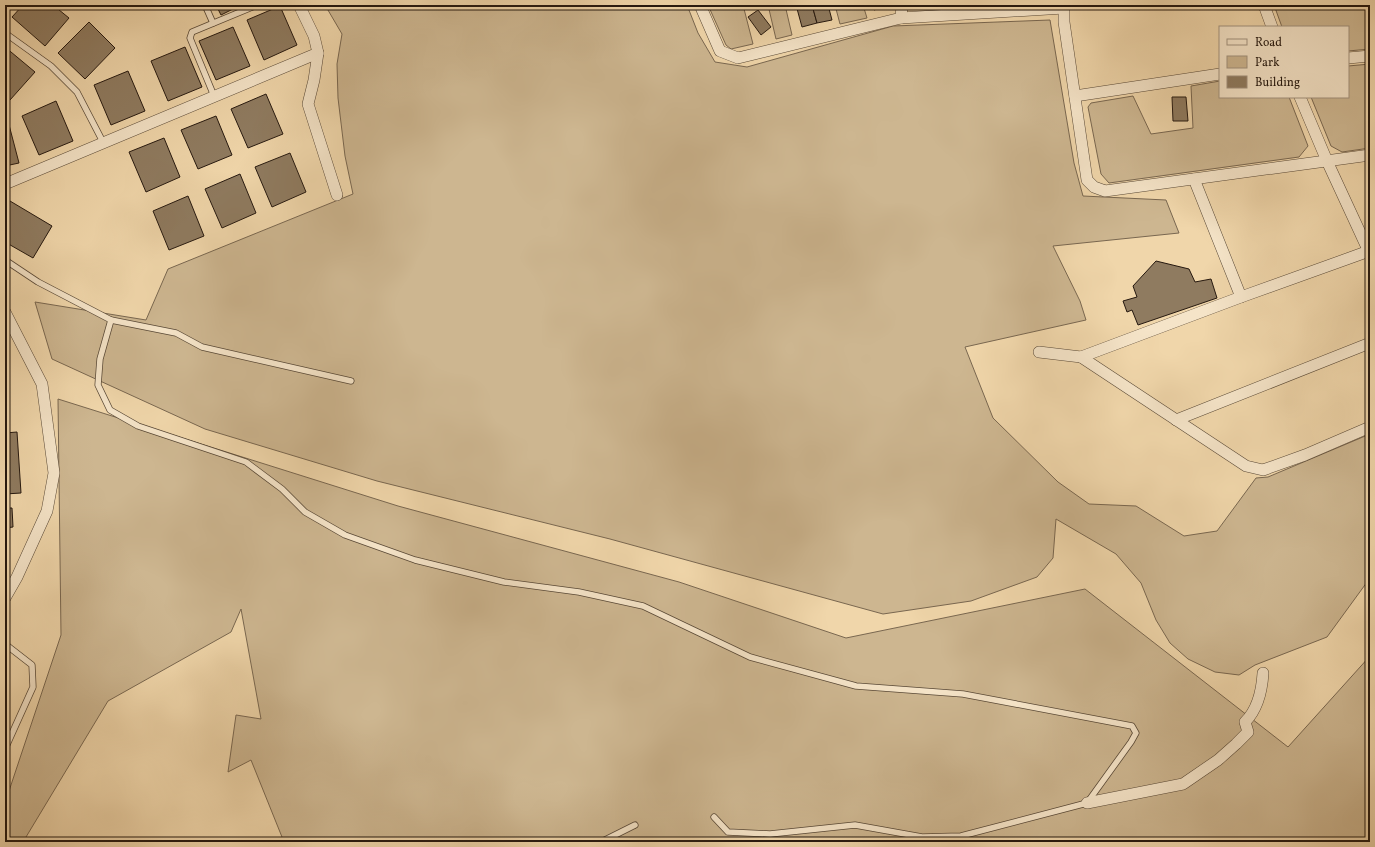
<svg xmlns="http://www.w3.org/2000/svg" width="1375" height="847" viewBox="0 0 1375 847" font-family="Vollkorn,serif">
<style>
.green{fill:#cdb690;stroke:#796750}
.building{fill:#8f7b60;stroke:#25180f}
.lines{fill:none;stroke-linecap:round;stroke-linejoin:round}
.service-casing{stroke:#584836;stroke-width:7}
.minor-casing{stroke:#584836;stroke-width:12}
.service{stroke:#f5e4c8;stroke-width:5.5}
.minor{stroke:#f5e4c8;stroke-width:11}
</style>
<rect width="100%" height="100%" fill="#f0d6aa"/>
<filter id="stains"><feTurbulence type="fractalNoise" baseFrequency=".005" numOctaves="4"/><feColorMatrix values="0 0 0 0 .2 0 0 0 0 .09 0 0 0 0 .02 0 0 0 .5 -.17"/></filter>
<radialGradient id="worn" r=".72"><stop offset=".6" stop-color="#630" stop-opacity="0"/><stop offset="1" stop-color="#630" stop-opacity=".3"/></radialGradient>
<g class="green">
<polygon points="325,5 687,5 698,33 715,62 747,67 893,26 1050,20 1074,163 1083,196 1166,200 1179,233 1053,246 1080,301 1086,320 965,347 993,418 1058,482 1089,504 1136,506 1184,536 1217,531 1256,478 1268,477 1370,434 1370,578 1327,637 1255,665 1239,675 1215,672 1188,659 1170,643 1156,620 1141,583 1116,554 1056,519 1053,558 1037,577 971,601 883,614 610,539 377,481 205,429 52,359 35,302 146,320 168,269 353,194 345,156 338,98 337,64 342,34"/>
<polygon points="708,5 743,5 753,44 731,49 726,45"/>
<polygon points="768,5 785,5 792,35 776,39"/>
<polygon points="835,5 863,5 867,18 840,24"/>
<polygon points="1274,5 1370,5 1370,49 1348,51 1348,27 1282,27"/>
<polygon points="1370,64 1370,148 1342,152 1331,146 1311,97 1348,97 1348,66"/>
<polygon points="1220,81 1220,97 1289,97 1308,146 1299,157 1109,183 1101,174 1088,107 1091,103 1133,96 1151,134 1193,128 1191,86"/>
<polygon points="58,399 398,506 679,582 846,638 1085,589 1288,747 1370,656 1370,842 284,842 251,760 228,772 236,715 261,719 241,609 231,632 108,701 23,842 9,842 5,836 5,803 61,635"/>
</g>
<g class="building">
<polygon points="23,5 53,5 69,18 45,46 12,17"/>
<polygon points="216,5 241,5 221,15"/>
<polygon points="796,5 812,5 817,23 802,27"/>
<polygon points="812,5 828,5 832,20 817,23"/>
<polygon points="873,5 891,5 874,10"/>
<polygon points="280,6 297,45 264,60 247,20"/>
<polygon points="758,10 771,27 761,35 748,17"/>
<polygon points="89,22 115,48 85,79 58,53"/>
<polygon points="233,27 250,66 216,80 199,41"/>
<polygon points="5,47 35,72 10,100 5,96"/>
<polygon points="185,47 202,87 168,101 151,61"/>
<polygon points="128,71 145,111 111,125 94,85"/>
<polygon points="266,94 283,134 248,148 231,109"/>
<polygon points="1172,97 1186,97 1188,121 1173,121"/>
<polygon points="56,101 73,141 39,155 22,116"/>
<polygon points="216,116 232,155 198,169 181,130"/>
<polygon points="8,121 19,163 5,166 5,122"/>
<polygon points="164,138 180,177 146,192 129,152"/>
<polygon points="290,153 306,192 272,207 255,167"/>
<polygon points="240,174 256,213 222,228 205,189"/>
<polygon points="188,196 204,236 169,250 153,211"/>
<polygon points="10,201 52,226 33,258 5,242 5,210"/>
<polygon points="1156,261 1189,269 1195,282 1211,279 1217,298 1138,325 1132,310 1127,312 1123,301 1137,297 1133,286"/>
<polygon points="17,432 21,493 5,494 5,433"/>
<polygon points="5,508 12,508 13,527 5,528"/>
</g>
<g class="lines">
<defs>
<g id="service">
<polyline points="205,5 213,23"/>
<polyline points="5,33 51,66 77,92 103,142"/>
<polyline points="214,96 190,38 192,32 257,5"/>
<polyline points="5,260 38,282 111,320 176,333 202,347 351,381"/>
<polyline points="111,320 100,359 98,385 110,410 138,426 246,462 282,489 305,512 345,535 415,560 504,582 579,592 643,606 750,657 856,686 963,694 1132,726 1136,733 1131,742 1087,803 961,836 922,837 855,825 770,834 728,832 714,817"/>
<polyline points="5,644 32,665 33,687 5,749"/>
<polyline points="601,842 635,825"/>
</g>
<g id="minor">
<polyline points="700,5 720,51 738,58 901,18 1064,8"/>
<polyline points="1064,5 1064,22 1087,180 1094,187 1105,191 1370,155"/>
<polyline points="1264,5 1272,27"/>
<polyline points="901,18 902,5"/>
<polyline points="318,53 314,80 308,104 337,195"/>
<polyline points="1348,58 1370,56"/>
<polyline points="1075,96 1220,74"/>
<polyline points="1300,97 1327,161 1370,254"/>
<polyline points="1194,179 1241,297"/>
<polyline points="5,184 318,53 314,36 299,5"/>
<polyline points="5,312 42,384 54,473 47,511 17,577 5,598"/>
<polyline points="1039,352 1081,357 1241,297 1369,251"/>
<polyline points="1081,357 1246,466 1263,470 1305,455 1370,427"/>
<polyline points="1176,420 1370,343"/>
<path d="M 1087,803 L 1183,784 L 1218,760 L 1236,744 L 1248,732 L 1245,722 C 1257,710 1262,690 1263,673"/>
</g>
</defs>
<use href="#service" class="service-casing"/>
<use href="#minor" class="minor-casing"/>
<use href="#service" class="service"/>
<use href="#minor" class="minor"/>
</g>
<rect width="1375" height="847" fill="none" stroke="#f0d6aa" stroke-width="20"/>
<rect x="6" y="6" width="1363" height="835" fill="none" stroke="#25180f" stroke-width="2"/>
<rect x="10" y="10" width="1355" height="827" fill="none" stroke="#25180f"/>
<rect x="1219" y="26" width="130" height="72" fill="#f5e4c8" stroke="#a2927e"/>
<rect x="1227" y="39" width="20" height="6" fill="#f5e4c8" stroke="#a2927e"/>
<text x="1255" y="46" font-size="12" fill="#25180f">Road</text>
<rect x="1227" y="56" width="20" height="12" fill="#cdb690" stroke="#a2927e"/>
<text x="1255" y="66" font-size="12" fill="#25180f">Park</text>
<rect x="1227" y="76" width="20" height="12" fill="#8f7b60" stroke="#a2927e"/>
<text x="1255" y="86" font-size="12" fill="#25180f">Building</text>
<rect width="100%" height="100%" filter="url(#stains)"/>
<rect width="100%" height="100%" fill="url(#worn)"/>
</svg>
